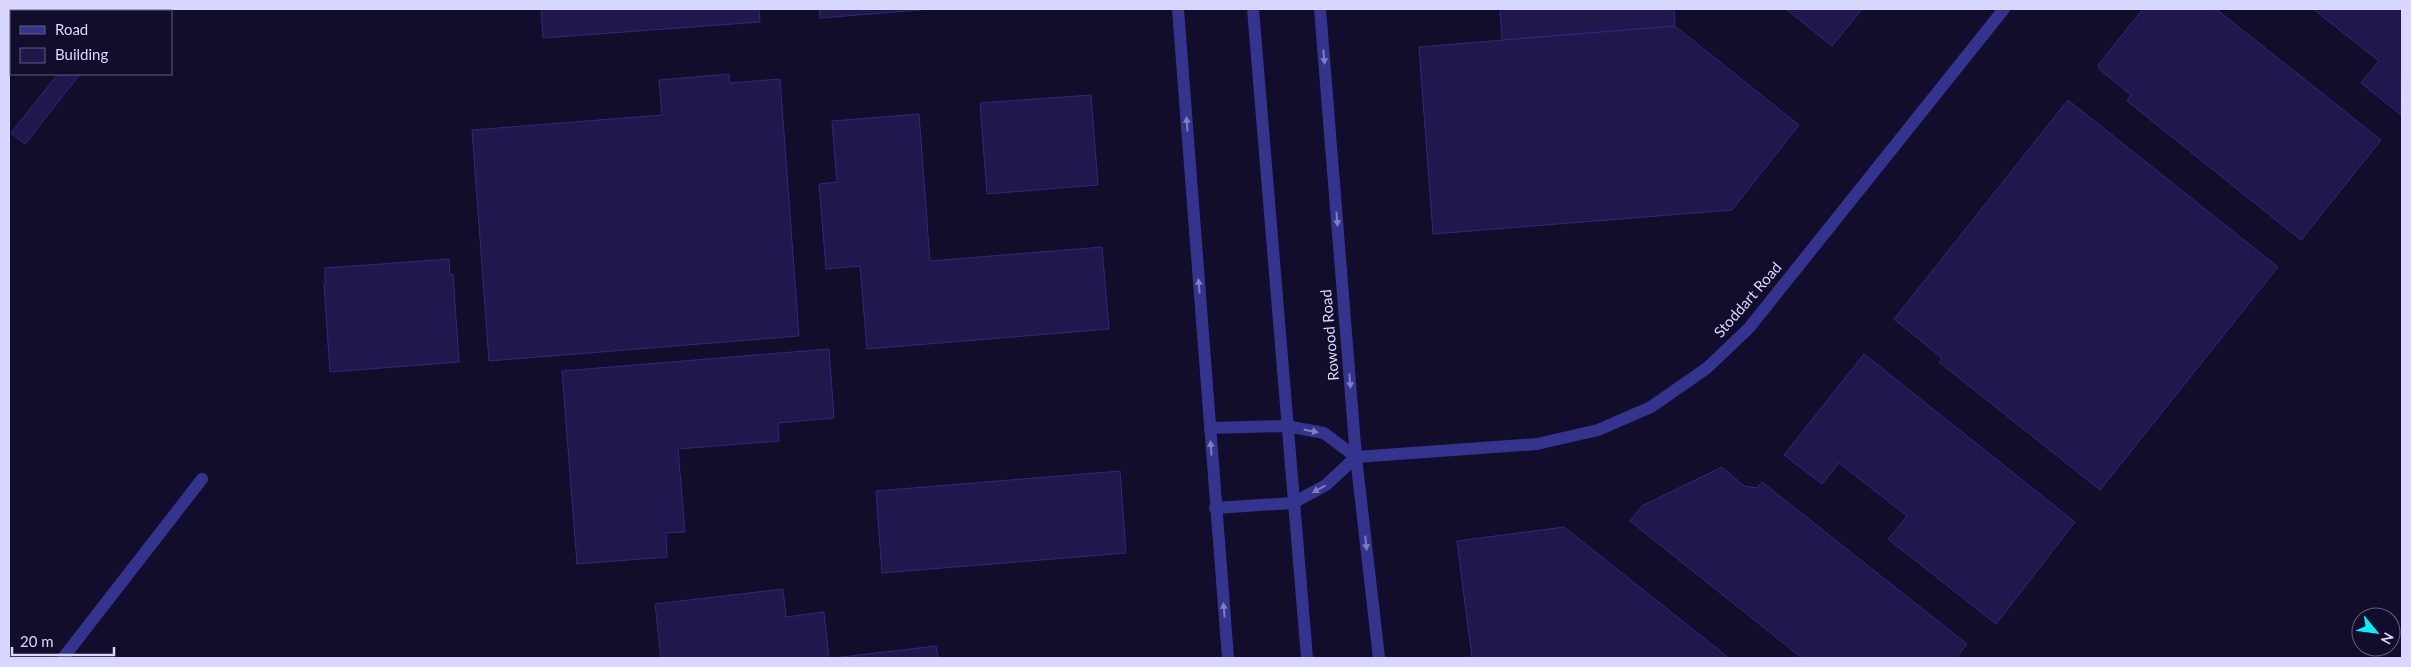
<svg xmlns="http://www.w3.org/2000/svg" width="2411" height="667" viewBox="0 0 2411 667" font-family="Lato,sans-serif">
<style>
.building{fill:#20174d;stroke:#34277c}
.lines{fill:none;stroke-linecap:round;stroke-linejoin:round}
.lane{stroke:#34348e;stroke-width:12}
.street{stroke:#34348e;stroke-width:12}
.oneway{fill:#7e7dc1}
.labels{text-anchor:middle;stroke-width:4;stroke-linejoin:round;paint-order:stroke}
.street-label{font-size:15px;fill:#d9d7ff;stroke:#110d2a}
</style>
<rect width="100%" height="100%" fill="#110d2a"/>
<g class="building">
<polygon points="9,9 56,9 54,11 11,11 11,65 9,69"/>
<polygon points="109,9 131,9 129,11 107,11"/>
<polygon points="541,9 759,9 760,22 543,38"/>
<polygon points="819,9 933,9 820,18"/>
<polygon points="1500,9 1674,9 1675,26 1502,40"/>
<polygon points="1786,9 1862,9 1832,46"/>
<polygon points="2143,9 2216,9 2381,140 2301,240 2127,101 2131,95 2099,69 2098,65"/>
<polygon points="2313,9 2402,9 2401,115 2361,83 2379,61"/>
<polygon points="1675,26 1799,125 1732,210 1433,234 1419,47"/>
<polygon points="58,74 80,74 25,144 11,133"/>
<polygon points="729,74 730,83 780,79 799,336 489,361 472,130 662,115 659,80"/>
<polygon points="1091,95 1098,185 987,194 980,103"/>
<polygon points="2068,100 2278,267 2100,490 1939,362 1942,358 1894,319"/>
<polygon points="919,114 930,261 1102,247 1109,329 867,349 860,266 826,269 819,184 837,182 832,121"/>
<polygon points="449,259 450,275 453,274 459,362 330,372 324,284 325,284 325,268"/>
<polygon points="829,349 834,418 778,423 779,441 678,449 685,532 666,533 667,557 577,564 562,371"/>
<polygon points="1864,354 2075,522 1996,624 1888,539 1907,516 1839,463 1822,484 1784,455"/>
<polygon points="1722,467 1744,486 1757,488 1762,482 1967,644 1956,658 1802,658 1630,521 1642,506"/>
<polygon points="1120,471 1126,553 882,573 876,491"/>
<polygon points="1564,527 1729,658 1472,658 1457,541"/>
<polygon points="783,589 786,617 824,612 829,658 661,658 655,604"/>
<polygon points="936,646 938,658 833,658"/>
</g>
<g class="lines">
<g class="lane">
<polyline points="1253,9 1307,658"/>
<polyline points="63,658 202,479"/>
</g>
<g class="street">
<polyline points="1178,9 1228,658"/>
<polyline points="1320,9 1356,457 1379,658"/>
<polyline points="1210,428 1286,426 1324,433 1356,457"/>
<polyline points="1215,508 1293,503 1326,485 1356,457 1537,444 1598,430 1651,407 1707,368 1749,328 2004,9"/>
</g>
</g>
<defs><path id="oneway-solid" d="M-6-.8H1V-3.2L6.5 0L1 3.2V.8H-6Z" transform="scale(1.25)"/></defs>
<g class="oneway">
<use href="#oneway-solid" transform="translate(1324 57) rotate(85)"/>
<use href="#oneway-solid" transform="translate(1187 124) rotate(-94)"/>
<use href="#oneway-solid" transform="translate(1337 219) rotate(85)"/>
<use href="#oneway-solid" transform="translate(1199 286) rotate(-94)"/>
<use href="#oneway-solid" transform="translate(1350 381) rotate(85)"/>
<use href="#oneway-solid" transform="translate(1311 431) rotate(11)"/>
<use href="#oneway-solid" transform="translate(1211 448) rotate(-94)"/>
<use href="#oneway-solid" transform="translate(1319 489) rotate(151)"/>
<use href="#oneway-solid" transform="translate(1366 543) rotate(84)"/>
<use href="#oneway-solid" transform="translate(1224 610) rotate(-95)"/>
</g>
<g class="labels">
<g class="street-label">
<text transform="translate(1748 300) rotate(-49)" y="5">Stoddart Road</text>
<text transform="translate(1330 335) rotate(-95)" y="5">Rowood Road</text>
</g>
</g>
<rect width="2411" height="667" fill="none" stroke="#d9d7ff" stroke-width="20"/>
<rect x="10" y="10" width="162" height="65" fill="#110d2a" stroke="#615e7f"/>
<rect x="20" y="26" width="25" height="8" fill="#34348e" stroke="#615e7f"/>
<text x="55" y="35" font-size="15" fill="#d9d7ff">Road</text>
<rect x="20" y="48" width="25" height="15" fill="#20174d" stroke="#615e7f"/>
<text x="55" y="60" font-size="15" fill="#d9d7ff">Building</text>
<g transform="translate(2376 632) rotate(119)"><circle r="24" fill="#110d2a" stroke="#615e7f"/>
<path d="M0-4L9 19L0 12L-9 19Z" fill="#03f2ff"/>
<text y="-8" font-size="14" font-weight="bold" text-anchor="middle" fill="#d9d7ff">N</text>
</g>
<path d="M12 647v8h102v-8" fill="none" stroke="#d9d7ff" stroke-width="2.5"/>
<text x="20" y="647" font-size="15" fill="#d9d7ff" stroke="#110d2a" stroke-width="4" paint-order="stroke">20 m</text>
</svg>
